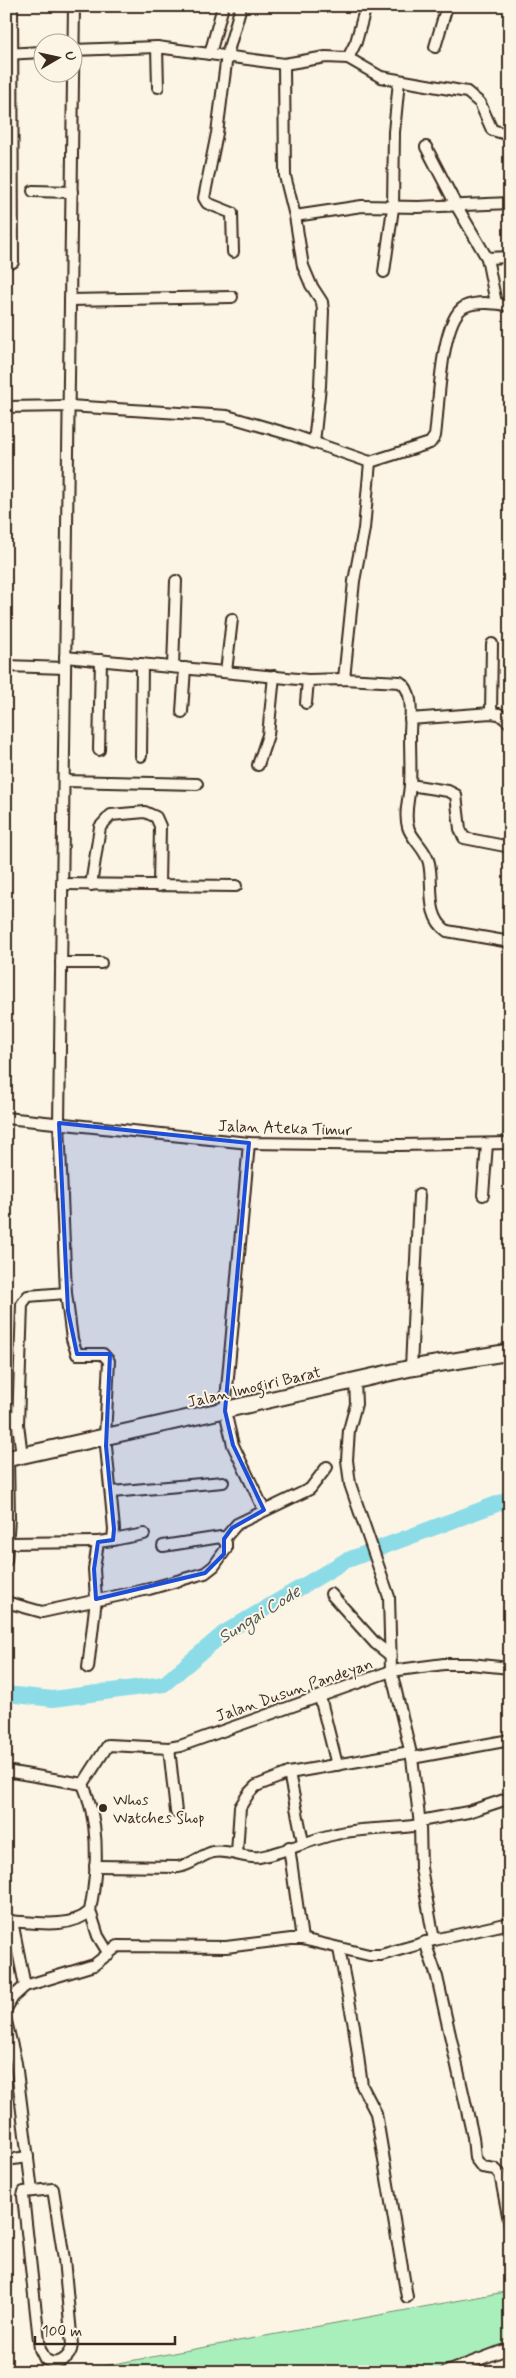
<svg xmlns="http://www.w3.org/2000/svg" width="516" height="2378" viewBox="0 0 516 2378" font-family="Mynerve,sans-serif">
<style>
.green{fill:#a9efbb;stroke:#728c6c}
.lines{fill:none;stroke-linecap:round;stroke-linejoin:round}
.river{stroke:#8cdce8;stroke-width:16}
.minor-casing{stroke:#3b2a1e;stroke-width:14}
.secondary-casing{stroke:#3b2a1e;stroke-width:19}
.minor{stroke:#fcf5e5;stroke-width:10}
.secondary{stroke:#fcf5e5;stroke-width:15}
.marked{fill:#1d4ed8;fill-opacity:0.2;stroke:#1d4ed8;stroke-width:4;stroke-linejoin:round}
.poi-dot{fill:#3b2a1e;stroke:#fcf5e5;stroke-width:2}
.labels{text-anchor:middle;stroke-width:4;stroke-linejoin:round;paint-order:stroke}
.street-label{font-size:16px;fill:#3b2a1e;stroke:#fcf5e5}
.poi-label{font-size:16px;fill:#3b2a1e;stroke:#fcf5e5;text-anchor:start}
.water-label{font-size:18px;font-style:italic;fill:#4f5650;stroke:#fcf5e5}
</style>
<rect width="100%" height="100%" fill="#fcf5e5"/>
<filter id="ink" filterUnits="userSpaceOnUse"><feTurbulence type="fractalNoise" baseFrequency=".02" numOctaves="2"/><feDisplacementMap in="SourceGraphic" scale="10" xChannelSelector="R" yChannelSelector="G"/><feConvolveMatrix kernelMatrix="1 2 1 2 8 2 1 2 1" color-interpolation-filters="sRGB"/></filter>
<g filter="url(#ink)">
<polygon class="green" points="510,2291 510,2348 447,2372 70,2372"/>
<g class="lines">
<polyline class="river" points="6,1694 53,1699 164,1684 224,1633 345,1561 510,1499"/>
<defs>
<g id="minor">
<polyline points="12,6 13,262"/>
<polyline points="157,47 158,87"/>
<polyline points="435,47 447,6"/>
<polyline points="72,50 157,47 284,64 326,57 348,58 381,77 467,92 480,103 492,130 510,135"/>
<polyline points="6,54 42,52"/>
<polyline points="210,54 223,6"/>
<polyline points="348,58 356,42 366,6"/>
<polyline points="284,64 285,176 295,216 303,266 311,285 322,302 323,311 320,386 314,443"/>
<polyline points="426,147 456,205 487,258 496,303"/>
<polyline points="33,191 72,192"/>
<polyline points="295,216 362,206 418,207 510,203"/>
<polyline points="233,252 232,213 207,203 204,198 217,133 227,55 241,6"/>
<polyline points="487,258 510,257"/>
<polyline points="384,272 393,208 394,132 399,81"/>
<polyline points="70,300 232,297"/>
<path d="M 6,407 L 69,406 L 227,416 L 292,435 L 370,462 L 430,443 L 435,436 C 439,408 440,321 464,307 C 476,301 497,303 510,306"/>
<path d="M 65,657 L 308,680 L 344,679 L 400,682 C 415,691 410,719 410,735 C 410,752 411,769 410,785 C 409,799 404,813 408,827 C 412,840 426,849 429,863 C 434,886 425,916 447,931 L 510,942"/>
<polyline points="6,666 65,668"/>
<polyline points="173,667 176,581"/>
<polyline points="226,672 232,619"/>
<polyline points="344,679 354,581 364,529 370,462"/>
<polyline points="306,703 308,680"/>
<polyline points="182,712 185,668"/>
<polyline points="491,713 492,644"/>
<polyline points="410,719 491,713 499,714 510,723"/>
<polyline points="99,750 101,660"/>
<polyline points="141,756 142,664"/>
<polyline points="258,765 268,735 274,676"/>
<polyline points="64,781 197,784"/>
<polyline points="410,785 448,791 456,795 460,829 464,838 510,847"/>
<polyline points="62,884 236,886"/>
<polyline points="91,885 100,827 111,815 145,812 156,817 160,826 159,886"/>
<polyline points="61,963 101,963"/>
<polyline points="6,1118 249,1143 400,1145 510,1143"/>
<polyline points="249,1143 225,1411 233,1445 264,1510"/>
<polyline points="483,1195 487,1144"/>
<polyline points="66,1293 72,1339 77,1354 103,1354 109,1361 105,1436 114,1529 113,1540 98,1542 94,1569 96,1599 88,1668"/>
<polyline points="411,1368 419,1195"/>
<polyline points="355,1380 356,1404 349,1430 347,1460 350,1484 389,1597 391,1671 412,1758 420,1825 421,1868 434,1940"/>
<polyline points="22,1456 18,1424 22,1304 28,1296 66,1293 59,1123 74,6"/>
<polyline points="112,1492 223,1482"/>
<polyline points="224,1539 237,1524 310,1489 327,1467"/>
<polyline points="113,1540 144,1534"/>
<polyline points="8,1543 98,1542"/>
<polyline points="6,1561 9,1518 8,1459"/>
<polyline points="331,1594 375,1643 390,1655"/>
<polyline points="6,1602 42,1612 149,1589 205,1573 214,1566 226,1549 226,1543 221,1537 163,1546"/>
<polyline points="320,1697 337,1765"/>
<polyline points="169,1748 176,1812"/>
<polyline points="412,1758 510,1740"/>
<polyline points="6,1771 83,1784"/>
<polyline points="289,1773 303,1842"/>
<polyline points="83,1784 108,1745 169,1748 180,1746 391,1671 444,1664 470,1664 510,1668"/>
<polyline points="420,1821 468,1812 510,1798"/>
<polyline points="289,1847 302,1939"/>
<polyline points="237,1853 240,1807 249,1793 256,1786 289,1773 410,1752"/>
<path d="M 95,1866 L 178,1867 C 192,1865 201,1855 213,1852 C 229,1849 244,1859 259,1857 C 283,1853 311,1839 336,1834 C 364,1827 392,1830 420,1825"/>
<polyline points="90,1911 98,1936 109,1954"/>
<path d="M 6,1921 C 32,1922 70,1930 90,1911 C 98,1869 100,1824 83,1784"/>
<polyline points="12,1921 25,1986"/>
<polyline points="425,1942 437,1977 473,2137 475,2158 482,2167 495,2169 500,2174 510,2226"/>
<polyline points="339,1949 354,2026 362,2086 376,2113 407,2297"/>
<polyline points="6,2009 13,1997 25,1986 94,1965 118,1946 226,1947 291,1939 302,1939 369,1955 381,1955 434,1940 510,1923"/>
<polyline points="6,2021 16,2063 32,2191"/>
<polyline points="6,2160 28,2157"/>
<path d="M 53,2189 L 64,2259 L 72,2345 C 71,2358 56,2368 45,2359 L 40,2349 L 23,2196 L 24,2192 Z"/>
<polyline points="446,2372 510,2348"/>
</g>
<polyline id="secondary" points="6,1459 411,1368 510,1352"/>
</defs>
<use href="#minor" class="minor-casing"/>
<use href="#secondary" class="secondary-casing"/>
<use href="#minor" class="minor"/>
<use href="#secondary" class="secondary"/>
</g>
</g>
<path class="marked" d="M 59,1123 L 249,1143 L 225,1411 L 233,1445 L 264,1510 L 232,1528 L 224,1539 L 224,1554 L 205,1573 L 96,1599 L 94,1569 L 98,1542 L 113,1540 L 114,1529 L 106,1446 L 110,1354 L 77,1354 L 68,1311 Z"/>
<circle class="poi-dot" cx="103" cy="1808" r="5"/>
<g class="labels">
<g class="street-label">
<text transform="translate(285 1127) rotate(2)" y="6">Jalan Ateka Timur</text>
<text transform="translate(254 1386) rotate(-13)" y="6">Jalan Imogiri Barat</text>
<text transform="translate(294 1689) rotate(-19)" y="6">Jalan Dusun Pandeyan</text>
</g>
<g class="poi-label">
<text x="113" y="1805">Whos<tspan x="113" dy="18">Watches Shop</tspan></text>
</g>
<g class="water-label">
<text transform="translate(259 1614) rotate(-32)" y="6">Sungai Code</text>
</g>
</g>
<rect width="516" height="2378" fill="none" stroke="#fcf5e5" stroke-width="25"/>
<rect x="12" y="12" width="491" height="2353" fill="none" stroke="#3b2a1e" stroke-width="2" filter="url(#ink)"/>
<g transform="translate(58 58) rotate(81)"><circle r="24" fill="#fcf5e5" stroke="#afa495"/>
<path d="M0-4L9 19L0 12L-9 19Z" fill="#3b2a1e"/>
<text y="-8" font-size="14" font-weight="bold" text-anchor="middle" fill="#3b2a1e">U</text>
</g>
<path d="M35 2336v8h140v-8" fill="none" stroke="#3b2a1e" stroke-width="2.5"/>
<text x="42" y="2336" font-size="15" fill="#3b2a1e" stroke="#fcf5e5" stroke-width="4" paint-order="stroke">100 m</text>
</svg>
